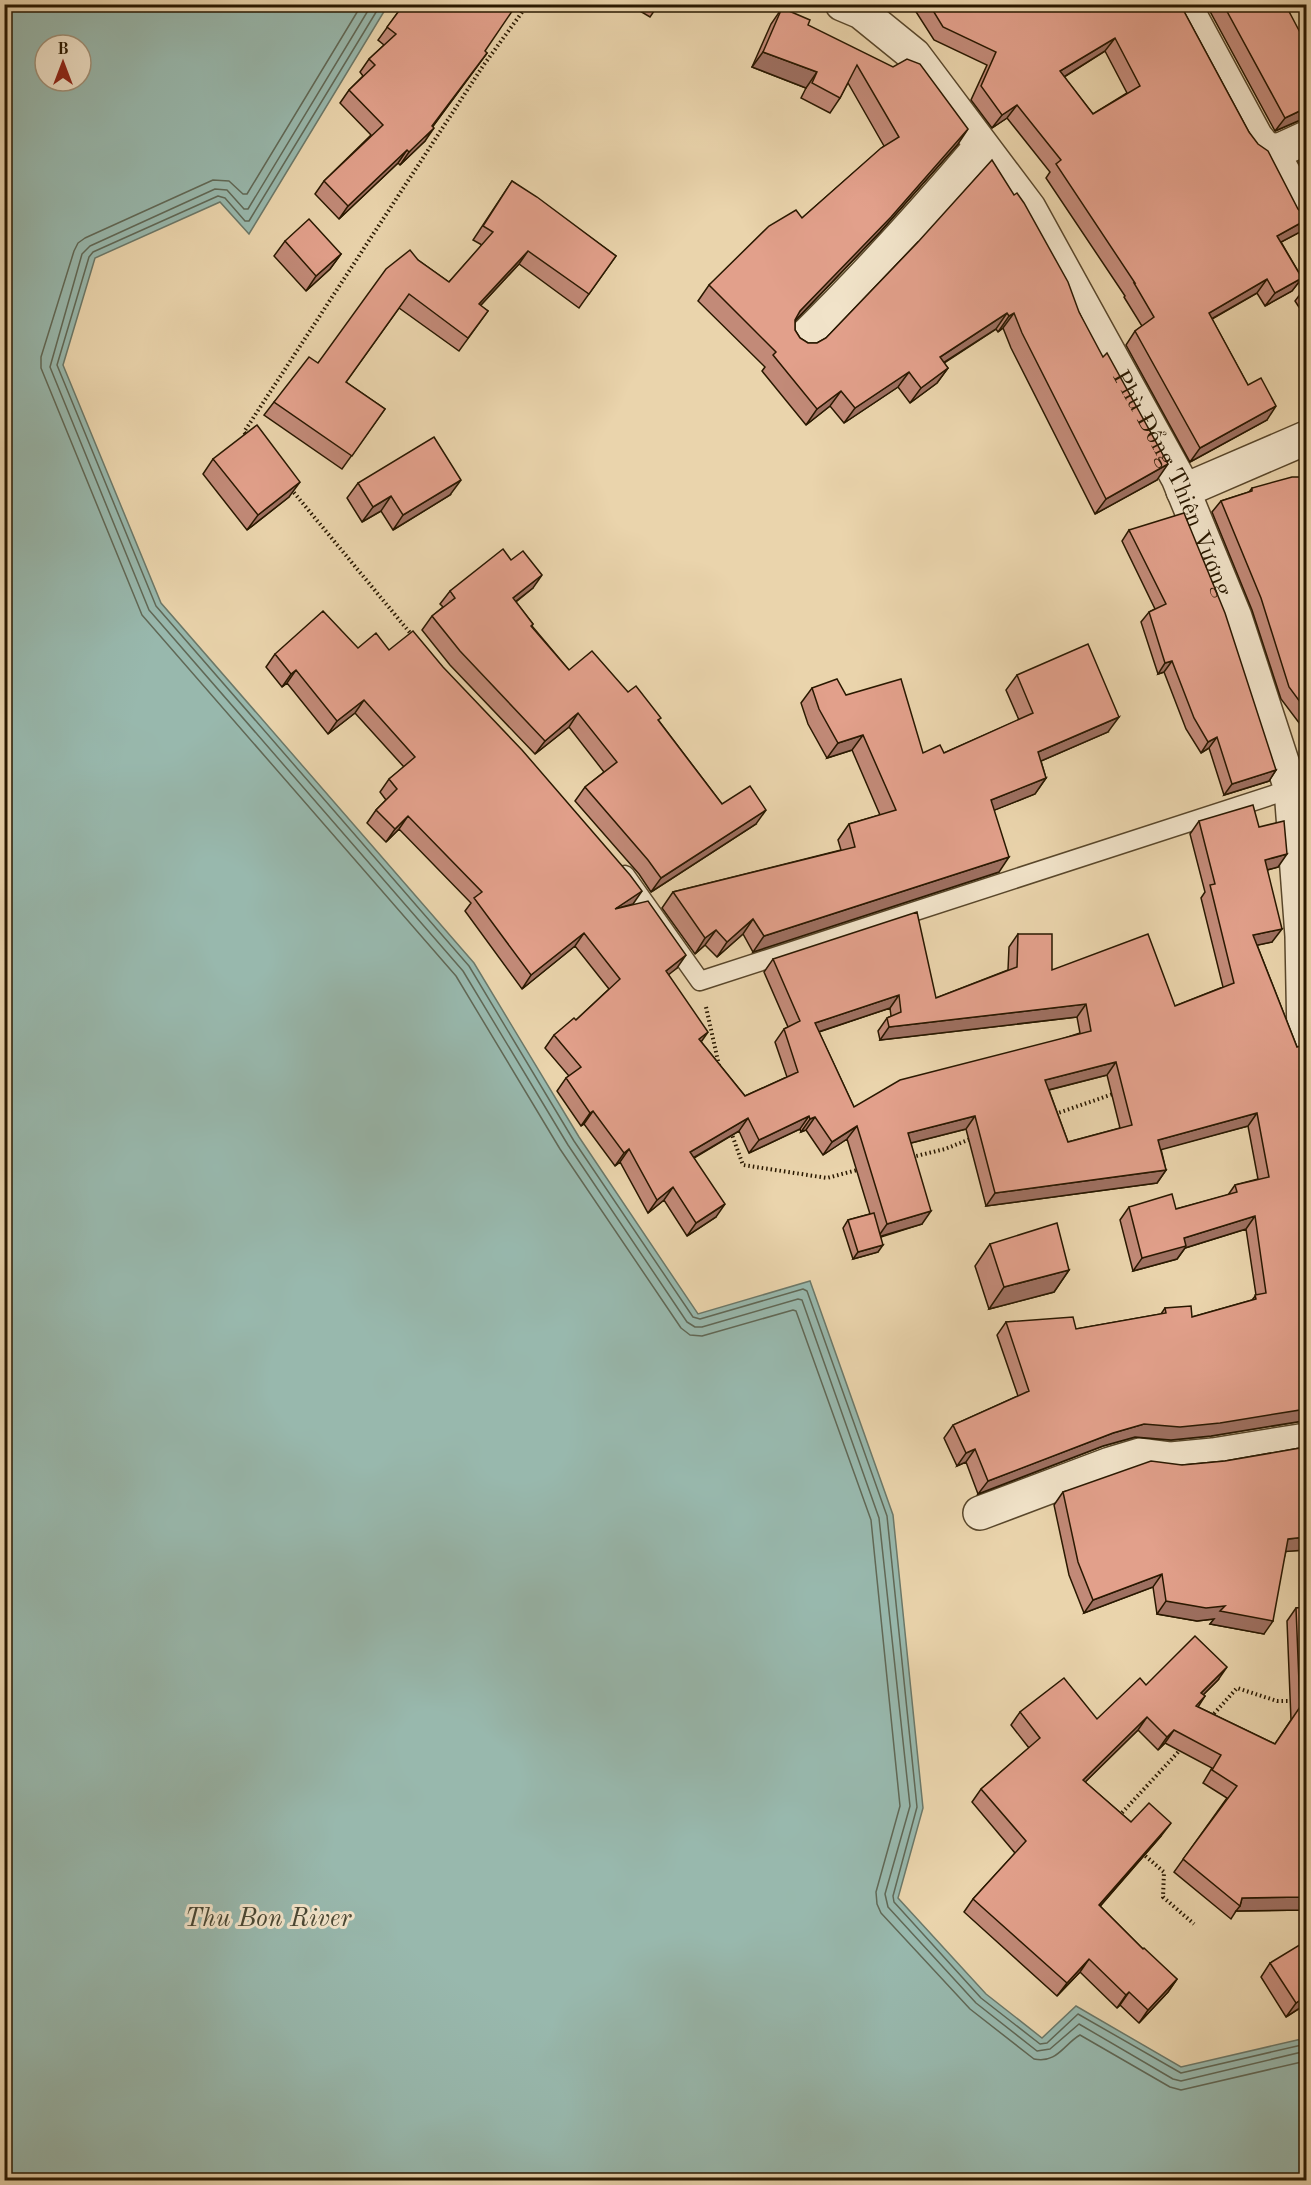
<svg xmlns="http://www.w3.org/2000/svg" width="1311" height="2185" viewBox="0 0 1311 2185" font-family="'Old Standard TT',serif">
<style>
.water{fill:#98b8ad;stroke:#6c7868;stroke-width:1.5;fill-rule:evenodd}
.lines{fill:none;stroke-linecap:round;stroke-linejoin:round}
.shore{stroke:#606856;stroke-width:1.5}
.lane-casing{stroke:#59472b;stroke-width:21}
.street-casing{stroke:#59472b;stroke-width:36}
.path{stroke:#291800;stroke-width:4;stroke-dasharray:1.5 3;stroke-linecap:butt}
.lane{stroke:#f1e3c9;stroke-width:18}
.street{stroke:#f1e3c9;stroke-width:33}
.wall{fill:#c28a78;stroke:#291800;stroke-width:1.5;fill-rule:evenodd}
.shaded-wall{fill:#9e7061;stroke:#291800;stroke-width:1.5}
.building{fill:#e2a08b;stroke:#291800;stroke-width:1.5;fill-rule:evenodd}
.labels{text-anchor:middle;stroke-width:6;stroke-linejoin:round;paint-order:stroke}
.street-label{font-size:24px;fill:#291800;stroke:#f1e3c9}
.water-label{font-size:26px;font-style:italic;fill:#4a4834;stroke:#f1e3c9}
</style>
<rect width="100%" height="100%" fill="#ead4ac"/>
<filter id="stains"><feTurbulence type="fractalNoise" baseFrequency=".00333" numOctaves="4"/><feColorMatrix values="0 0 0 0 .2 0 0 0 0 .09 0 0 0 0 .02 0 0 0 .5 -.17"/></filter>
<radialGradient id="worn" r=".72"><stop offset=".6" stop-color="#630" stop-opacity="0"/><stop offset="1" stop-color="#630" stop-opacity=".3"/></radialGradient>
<path class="water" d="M 5,4 L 388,5 L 249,234 L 220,202 L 95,258 L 63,365 L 161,603 L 474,963 L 579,1137 L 698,1314 L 810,1281 L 893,1515 L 923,1808 L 898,1898 L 986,1994 L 1042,2038 L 1076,2006 L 1181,2067 L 1306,2038 L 1306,2180 L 5,2180 ZM 45,45 L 81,45 L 81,81 L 45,81 Z"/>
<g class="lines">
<g class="shore">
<path d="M 362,4 L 247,194 L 243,194 L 229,181 L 213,180 L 85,238 L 78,243 L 74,251 L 41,357 L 41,368 L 142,615 L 456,976 L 560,1149 L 681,1328 L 690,1335 L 702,1336 L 793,1310 L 796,1311 L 871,1520 L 900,1806 L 876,1892 L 877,1904 L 881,1913 L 970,2009 L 1034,2059 C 1057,2064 1064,2044 1080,2035 L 1170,2087 L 1181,2090 L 1306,2061"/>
<polyline points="372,4 248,209 244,209 227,190 215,189 90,246 82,254 50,367 149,610 463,971 568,1145 687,1322 695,1327 702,1327 798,1299 802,1300 879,1518 910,1806 885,1894 888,1907 976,2003 1037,2051 1050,2049 1079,2024 1173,2079 1181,2081 1306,2051"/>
<polyline points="381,4 249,221 245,221 225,198 218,196 93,252 89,257 57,365 156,606 469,966 574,1141 693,1317 700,1319 803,1289 807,1291 887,1516 917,1807 893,1896 894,1902 981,1998 1040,2044 1047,2043 1078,2014 1181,2073 1306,2044"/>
</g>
<defs>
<polyline id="lane" points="625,875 700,981 1291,789"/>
<g id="street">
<path id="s1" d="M 842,4 L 861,12 L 914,55 L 1029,208 L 1178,478 L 1235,617 L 1291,789 L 1302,936 L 1304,1039 L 1306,1049"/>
<polyline points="1184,4 1256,137 1263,146 1272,151 1305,213"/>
<polyline points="1272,151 1282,149 1306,138"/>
<path d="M 802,340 C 865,278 924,213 981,146"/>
<polyline points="1183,491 1306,438"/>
<polyline points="980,1513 1110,1464 1140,1455 1171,1459 1213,1455 1306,1440"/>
</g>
</defs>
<use href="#lane" class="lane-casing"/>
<use href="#street" class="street-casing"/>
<g class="path">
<polyline points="248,437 244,432 483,66 528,4"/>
<polyline points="291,489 411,634"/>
<polyline points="706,1007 720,1070"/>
<polyline points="1055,1114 1116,1093"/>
<polyline points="731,1132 743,1165 827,1178 861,1169"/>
<polyline points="912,1157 945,1149 973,1138"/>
<polyline points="1211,1717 1237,1688 1277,1701 1294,1701"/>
<polyline points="1119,1816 1181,1749"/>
<polyline points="1142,1853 1164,1872 1163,1897 1194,1924"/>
</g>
<use href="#lane" class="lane"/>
<use href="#street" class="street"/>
</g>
<g class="wall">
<polygon points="404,4 487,53 433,126 425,141 400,165 398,163 339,219 315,194 324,181 371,135 340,103 349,90 363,76 360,72 369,59 384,45 378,40"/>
<polygon points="628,4 659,4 650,17"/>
<path d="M 911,4 L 1180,4 L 1302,231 L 1281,242 L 1302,278 L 1292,291 L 1265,306 L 1257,293 L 1212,319 L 1267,420 L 1190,462 L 1126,345 L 1135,331 L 1142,326 L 1124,297 L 1125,296 L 1046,178 L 1050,172 L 1007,118 L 992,128 L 971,100 L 987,65 L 934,40 ZM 1105,51 L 1127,93 L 1093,114 L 1064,77 Z"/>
<polygon points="1206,4 1285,4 1298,121 1275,131"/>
<polygon points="1302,4 1306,4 1306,17"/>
<polygon points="782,8 808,25 958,144 880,232 795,321 795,330 800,338 808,343 817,343 826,338 918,242 1079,312 1157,480 1095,514 1011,348 1003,328 998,332 996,329 944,363 948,368 937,383 910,403 898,387 844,423 830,406 806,425 762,371 765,367 698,301 709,285 802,218 884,146 848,83 840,98 830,113 801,98 806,88 752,67 771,24"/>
<polygon points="1306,151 1306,176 1299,162"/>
<polygon points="512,181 616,256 579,308 519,264 480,306 488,311 459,351 399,308 346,382 385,409 342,469 264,415 274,402 318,363 418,260 449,282 482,245 473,240"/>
<polygon points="285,241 341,254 330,269 306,291 274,256"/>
<polygon points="1306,289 1306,318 1295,301 1301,293"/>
<polygon points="213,459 289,497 247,530 203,474"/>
<polygon points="358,483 450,495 393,530 381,511 362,522 347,498"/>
<polygon points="1252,488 1306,488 1306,732 1281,699 1252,610 1212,512 1221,501 1249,492"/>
<polygon points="1129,530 1276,770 1269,781 1224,795 1209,748 1201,753 1186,729 1164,672 1158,674 1141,622 1149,612 1155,609 1122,541"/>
<polygon points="511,560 533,588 516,602 533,624 532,626 569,670 628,692 659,721 722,804 756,824 651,892 639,874 575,801 585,787 604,772 569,727 535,754 450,665 422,630 432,616 443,607 440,604 450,591"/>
<path d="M 358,648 L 389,650 L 632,905 L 677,968 L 668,974 L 701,1042 L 745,1096 L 787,1077 L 775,1042 L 784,1029 L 788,1027 L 764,972 L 773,959 L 936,998 L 1008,970 L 1009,947 L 1018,934 L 1052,970 L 1175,1006 L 1223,987 L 1201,898 L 1205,892 L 1190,834 L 1199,821 L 1259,827 L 1278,867 L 1267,870 L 1272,942 L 1257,945 L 1297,1047 L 1306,1052 L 1306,1422 L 1303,1421 L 1211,1436 L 1171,1440 L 1135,1437 L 1103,1446 L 978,1494 L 966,1462 L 957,1466 L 944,1438 L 953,1425 L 1018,1396 L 997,1335 L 1006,1322 L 1076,1329 L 1161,1314 L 1165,1308 L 1192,1317 L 1252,1300 L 1256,1295 L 1246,1229 L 1185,1248 L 1177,1259 L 1133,1271 L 1120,1220 L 1129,1207 L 1176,1209 L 1228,1195 L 1235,1185 L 1258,1179 L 1248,1126 L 1161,1149 L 1166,1170 L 1157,1183 L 986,1206 L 966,1129 L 911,1143 L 922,1224 L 881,1237 L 878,1252 L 853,1259 L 843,1228 L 848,1220 L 870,1214 L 847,1139 L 823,1155 L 806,1130 L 801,1132 L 800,1129 L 749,1153 L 739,1131 L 694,1158 L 716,1217 L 687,1236 L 664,1200 L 648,1213 L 620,1162 L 615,1166 L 584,1124 L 581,1126 L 557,1091 L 566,1078 L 569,1076 L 545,1048 L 554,1035 L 576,1020 L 609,989 L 575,946 L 522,989 L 465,911 L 471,903 L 399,829 L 386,842 L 367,823 L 376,810 L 386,800 L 380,792 L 389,779 L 404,767 L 355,713 L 328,734 L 287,683 L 282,687 L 266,667 L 275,654 ZM 890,1008 L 891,1016 L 887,1018 L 878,1031 L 880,1040 L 1077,1017 L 1080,1033 L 854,1107 L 819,1032 ZM 1107,1075 L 1120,1128 L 1068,1142 L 1049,1090 Z"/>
<polygon points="1017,675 1108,732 1041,761 1046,778 1035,794 994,810 999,872 753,952 743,934 717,957 705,945 695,954 662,908 673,892 841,850 838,840 849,824 880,815 852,750 827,758 808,724 801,703 812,688 846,695 923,753 944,753 1019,720 1006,690"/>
<polygon points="990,1244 1069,1270 1054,1292 989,1309 975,1266"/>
<polygon points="1306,1447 1306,1550 1286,1551 1264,1634 1210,1624 1214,1619 1197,1621 1157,1614 1153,1587 1084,1613 1069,1575 1054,1505 1063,1492 1182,1465 1225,1461"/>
<polygon points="1306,1607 1306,1910 1236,1911 1231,1919 1174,1872 1227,1798 1203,1783 1212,1768 1165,1743 1158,1750 1138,1730 1085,1782 1131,1822 1161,1836 1100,1906 1143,1949 1177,1979 1168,1992 1139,2023 1120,2005 1117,2008 1080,1972 1057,1996 964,1912 973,1899 1015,1853 972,1802 981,1789 1029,1748 1011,1725 1020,1712 1097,1719 1146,1685 1218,1680 1203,1695 1205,1696 1198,1707 1275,1744 1291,1720 1287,1621 1296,1608"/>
<polygon points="1270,1963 1306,2004 1286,2017 1261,1977"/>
</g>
<g class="shaded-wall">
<polygon points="1115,38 1105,51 1051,85 1060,71"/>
<polygon points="763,52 817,72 806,88 752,67"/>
<polygon points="487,53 425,137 434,128 425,141 400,165 409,152"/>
<polygon points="1017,105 1007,118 992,128 1002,115"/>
<polygon points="1306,108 1306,119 1298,121 1275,131 1285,118"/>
<polygon points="968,129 958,144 880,232 789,327 800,311"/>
<polygon points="407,150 398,163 339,219 348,206"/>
<polygon points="1306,220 1306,225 1302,231 1268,249 1277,236"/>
<polygon points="528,251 519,264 469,318 479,304"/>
<polygon points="341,254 330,269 306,291 316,276"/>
<polygon points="1302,278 1292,291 1265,306 1275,293"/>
<polygon points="1267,279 1257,293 1199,326 1209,313"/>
<polygon points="1007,313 996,329 929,372 940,357"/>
<polygon points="1014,313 1003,328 998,332 1009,316"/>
<polygon points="948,368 937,383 910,403 921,388"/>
<polygon points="909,372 898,387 844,423 855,408"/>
<polygon points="841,391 830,406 806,425 817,409"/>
<polygon points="1276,406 1267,420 1190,462 1200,448"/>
<polygon points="1168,464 1157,480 1095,514 1106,499"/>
<polygon points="461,480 450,495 393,530 403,515"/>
<polygon points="300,482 289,497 247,530 258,515"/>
<polygon points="391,496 381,511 362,522 373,507"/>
<polygon points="542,575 533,588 503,611 513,598"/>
<polygon points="1172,661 1164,672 1158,674 1165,663"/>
<polygon points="296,670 287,683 282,687 291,674"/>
<polygon points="364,700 355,713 328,734 337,721"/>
<polygon points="578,713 569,727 535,754 545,741"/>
<polygon points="1119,717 1108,732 1027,767 1038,752"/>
<polygon points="863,735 852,750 827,758 838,743"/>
<polygon points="1217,737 1209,748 1201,753 1208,742"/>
<polygon points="1276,770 1269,781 1224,795 1232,784"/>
<polygon points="1046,778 1035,794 980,816 991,800"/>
<polygon points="766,810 756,824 651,892 661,878"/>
<polygon points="408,816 399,829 386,842 395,829"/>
<polygon points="1287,854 1278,867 1256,873 1265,860"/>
<polygon points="1009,857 999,872 753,952 764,936"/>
<polygon points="642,891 633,904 615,909"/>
<polygon points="753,919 743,934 717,957 727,942"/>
<polygon points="1282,929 1272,942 1244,948 1253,935"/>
<polygon points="716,930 705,945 695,954 705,938"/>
<polygon points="584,933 575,946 522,989 531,975"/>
<polygon points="686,955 677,968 657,984 666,971"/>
<polygon points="899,995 890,1008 806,1036 815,1023"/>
<polygon points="1086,1004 1077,1017 880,1040 889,1027"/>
<polygon points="708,1032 699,1045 699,1039"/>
<polygon points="1116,1062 1107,1075 1036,1093 1045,1080"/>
<polygon points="593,1111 584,1124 581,1126 590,1113"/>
<polygon points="1257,1113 1248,1126 1149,1153 1158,1140"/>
<polygon points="809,1116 800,1129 749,1153 759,1140"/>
<polygon points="975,1116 966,1129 899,1146 908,1133"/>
<polygon points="815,1117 806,1130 801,1132 810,1119"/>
<polygon points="748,1118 739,1131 681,1165 690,1152"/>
<polygon points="857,1126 847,1139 823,1155 832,1142"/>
<polygon points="629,1149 620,1162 615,1166 624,1153"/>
<polygon points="1166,1170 1157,1183 986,1206 995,1193"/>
<polygon points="673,1187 664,1200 648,1213 657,1200"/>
<polygon points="725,1204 716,1217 687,1236 696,1223"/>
<polygon points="931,1211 922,1224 878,1237 887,1224"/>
<polygon points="1255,1216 1246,1229 1185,1248 1177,1259 1133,1271 1142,1258 1184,1238"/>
<polygon points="883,1245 878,1252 853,1259 858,1252"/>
<polygon points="1069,1270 1054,1292 989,1309 1004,1287"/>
<polygon points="1306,1409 1306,1422 1303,1421 1211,1436 1171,1440 1135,1437 1103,1446 978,1494 988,1481 1113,1433 1144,1424"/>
<polygon points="975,1449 966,1462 957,1466 966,1453"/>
<polygon points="1306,1537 1306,1550 1279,1552 1288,1539"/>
<polygon points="1162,1574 1153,1587 1084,1613 1093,1600"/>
<polygon points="1166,1601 1225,1606 1273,1621 1264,1634 1210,1624 1214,1619 1197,1621 1157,1614"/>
<polygon points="1227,1667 1218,1680 1192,1706 1201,1693"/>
<polygon points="1147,1717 1138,1730 1074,1793 1083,1780"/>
<polygon points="1174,1730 1165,1743 1158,1750 1167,1737"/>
<polygon points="1171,1823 1161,1836 1090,1918 1099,1905"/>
<polygon points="1306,1897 1306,1910 1236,1911 1240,1906 1242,1898"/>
<polygon points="1089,1959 1080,1972 1057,1996 1067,1983"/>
<polygon points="1177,1979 1168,1992 1139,2023 1148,2010"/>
<polygon points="1129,1992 1120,2005 1117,2008 1126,1995"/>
<polygon points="1306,1996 1306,2004 1286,2017 1296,2003"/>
</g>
<g class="building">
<polygon points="404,4 517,4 485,51 487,53 432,126 434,128 409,152 407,150 348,206 324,181 383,125 349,90 375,65 369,59 396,34 387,27"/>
<path d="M 929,4 L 1180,4 L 1249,132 L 1258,144 L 1268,151 L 1298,209 L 1304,215 L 1306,216 L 1306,220 L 1277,236 L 1302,278 L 1275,293 L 1267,279 L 1209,313 L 1248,385 L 1261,378 L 1276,406 L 1200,448 L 1135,331 L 1154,317 L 1134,283 L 1135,283 L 1056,164 L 1061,160 L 1017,105 L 1002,115 L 981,86 L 996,52 L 943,27 ZM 1115,38 L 1140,86 L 1093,114 L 1060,71 Z"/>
<polygon points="1223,4 1285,4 1302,36 1306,34 1306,108 1285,118"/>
<polygon points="782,8 810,20 808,25 893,67 907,59 920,64 968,129 891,217 800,311 795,320 795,330 800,338 808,343 817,343 826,338 918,242 992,160 1014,195 1017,193 1024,203 1068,282 1079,312 1103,357 1107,353 1168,464 1106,499 1022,333 1014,313 1009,316 1007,313 940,357 948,368 921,388 909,372 855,408 841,391 817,409 773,355 776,352 709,285 769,226 796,210 802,218 881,148 899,137 857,65 840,98 812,83 817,72 763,52"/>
<polygon points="512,181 537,197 616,256 589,294 528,251 479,304 488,311 468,338 409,294 346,382 385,409 352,456 274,402 309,357 318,363 386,269 410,250 418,260 449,282 493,232 483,226"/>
<polygon points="309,219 341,254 316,276 285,241"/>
<polygon points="1306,289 1306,302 1301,293"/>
<polygon points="257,425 300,482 258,515 213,459"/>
<polygon points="434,437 461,480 403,515 391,496 373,507 358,483"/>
<polygon points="1292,477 1302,477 1306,488 1306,710 1289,687 1261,598 1221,501 1252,491 1252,488"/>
<polygon points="1184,513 1225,613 1276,770 1232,784 1217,737 1208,742 1194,718 1172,661 1165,663 1149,612 1166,604 1129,530"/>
<polygon points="503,549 511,560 523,551 542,575 513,598 533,624 531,626 569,670 592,651 628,692 636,686 661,718 658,720 722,804 750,786 766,810 661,878 648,860 585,787 617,762 578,713 545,741 460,651 432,616 455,598 450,591"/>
<path d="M 323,611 L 358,648 L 376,633 L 389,650 L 413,631 L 443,667 L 522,750 L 630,875 L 642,891 L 615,909 L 648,901 L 686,955 L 666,971 L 708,1032 L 699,1039 L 745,1096 L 798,1072 L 784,1029 L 800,1021 L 773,959 L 917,912 L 936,998 L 1017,967 L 1018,934 L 1052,934 L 1052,970 L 1148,934 L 1175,1006 L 1234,983 L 1210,885 L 1215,884 L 1199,821 L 1253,805 L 1259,827 L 1284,821 L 1287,854 L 1265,860 L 1282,929 L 1253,935 L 1297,1047 L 1300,1046 L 1306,1052 L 1306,1409 L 1220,1423 L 1180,1427 L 1144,1424 L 1113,1433 L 988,1481 L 975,1449 L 966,1453 L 953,1425 L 1029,1391 L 1006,1322 L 1073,1317 L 1076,1329 L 1166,1313 L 1165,1308 L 1191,1306 L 1192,1317 L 1256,1299 L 1255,1295 L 1266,1293 L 1255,1216 L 1184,1238 L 1186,1246 L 1142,1258 L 1129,1207 L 1172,1194 L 1176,1209 L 1237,1192 L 1235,1185 L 1269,1177 L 1257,1113 L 1158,1140 L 1166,1170 L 995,1193 L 975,1116 L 908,1133 L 931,1211 L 887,1224 L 857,1126 L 832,1142 L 815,1117 L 810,1119 L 809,1116 L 759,1140 L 748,1118 L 690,1152 L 725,1204 L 696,1223 L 673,1187 L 657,1200 L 629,1149 L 624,1153 L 593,1111 L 590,1113 L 566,1078 L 581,1067 L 554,1035 L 574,1018 L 576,1020 L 620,979 L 584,933 L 531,975 L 474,898 L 482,892 L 408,816 L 395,829 L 376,810 L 397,789 L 389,779 L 415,757 L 364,700 L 337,721 L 296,670 L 291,674 L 275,654 ZM 899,995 L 901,1012 L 887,1018 L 889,1027 L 1086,1004 L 1091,1031 L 900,1080 L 854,1107 L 815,1023 ZM 1116,1062 L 1132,1125 L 1068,1142 L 1045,1080 Z"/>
<polygon points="1088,644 1119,717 1038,752 1046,778 991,800 1009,857 764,936 753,919 727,942 716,930 705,938 673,892 855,847 849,824 896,810 863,735 838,743 819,709 812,688 837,679 846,695 901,679 923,753 940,745 944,753 1033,713 1017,675"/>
<polygon points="874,1213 883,1245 858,1252 848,1220"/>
<polygon points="1057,1223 1069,1270 1004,1287 990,1244"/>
<polygon points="1306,1447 1306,1537 1288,1539 1273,1621 1220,1611 1225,1606 1206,1608 1166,1601 1162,1574 1093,1600 1078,1562 1063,1492 1151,1461 1182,1465 1225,1461"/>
<polygon points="1306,1607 1306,1897 1242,1898 1240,1906 1183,1859 1237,1786 1212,1770 1221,1755 1174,1730 1167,1737 1147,1717 1083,1780 1131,1822 1149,1803 1171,1823 1099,1905 1143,1949 1144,1948 1177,1979 1148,2010 1129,1992 1126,1995 1089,1959 1067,1983 973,1899 1026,1841 981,1789 1040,1738 1020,1712 1064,1678 1097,1719 1140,1678 1146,1685 1195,1636 1227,1667 1201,1693 1205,1696 1196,1706 1275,1744 1300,1707 1296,1608"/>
<polygon points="1306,1941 1306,1996 1296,2003 1270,1963"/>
</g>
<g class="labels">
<g class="street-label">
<text dy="8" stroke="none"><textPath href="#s1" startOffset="591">Phù Đổng Thiên Vương</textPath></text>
</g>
<g class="water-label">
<text x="268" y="1926">Thu Bon River</text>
</g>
</g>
<rect width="1311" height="2185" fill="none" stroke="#ead4ac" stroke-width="24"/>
<rect x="6" y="6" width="1299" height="2173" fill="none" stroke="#291800" stroke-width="3"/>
<rect x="12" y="12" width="1287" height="2161" fill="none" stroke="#291800" stroke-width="1.5"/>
<g transform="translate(63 63)"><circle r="28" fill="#f1e3c9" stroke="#a19279" stroke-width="1.5"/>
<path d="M0-4.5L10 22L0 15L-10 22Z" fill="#8f2418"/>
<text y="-9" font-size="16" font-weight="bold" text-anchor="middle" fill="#291800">B</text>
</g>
<rect width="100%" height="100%" filter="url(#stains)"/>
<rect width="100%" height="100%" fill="url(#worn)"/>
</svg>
